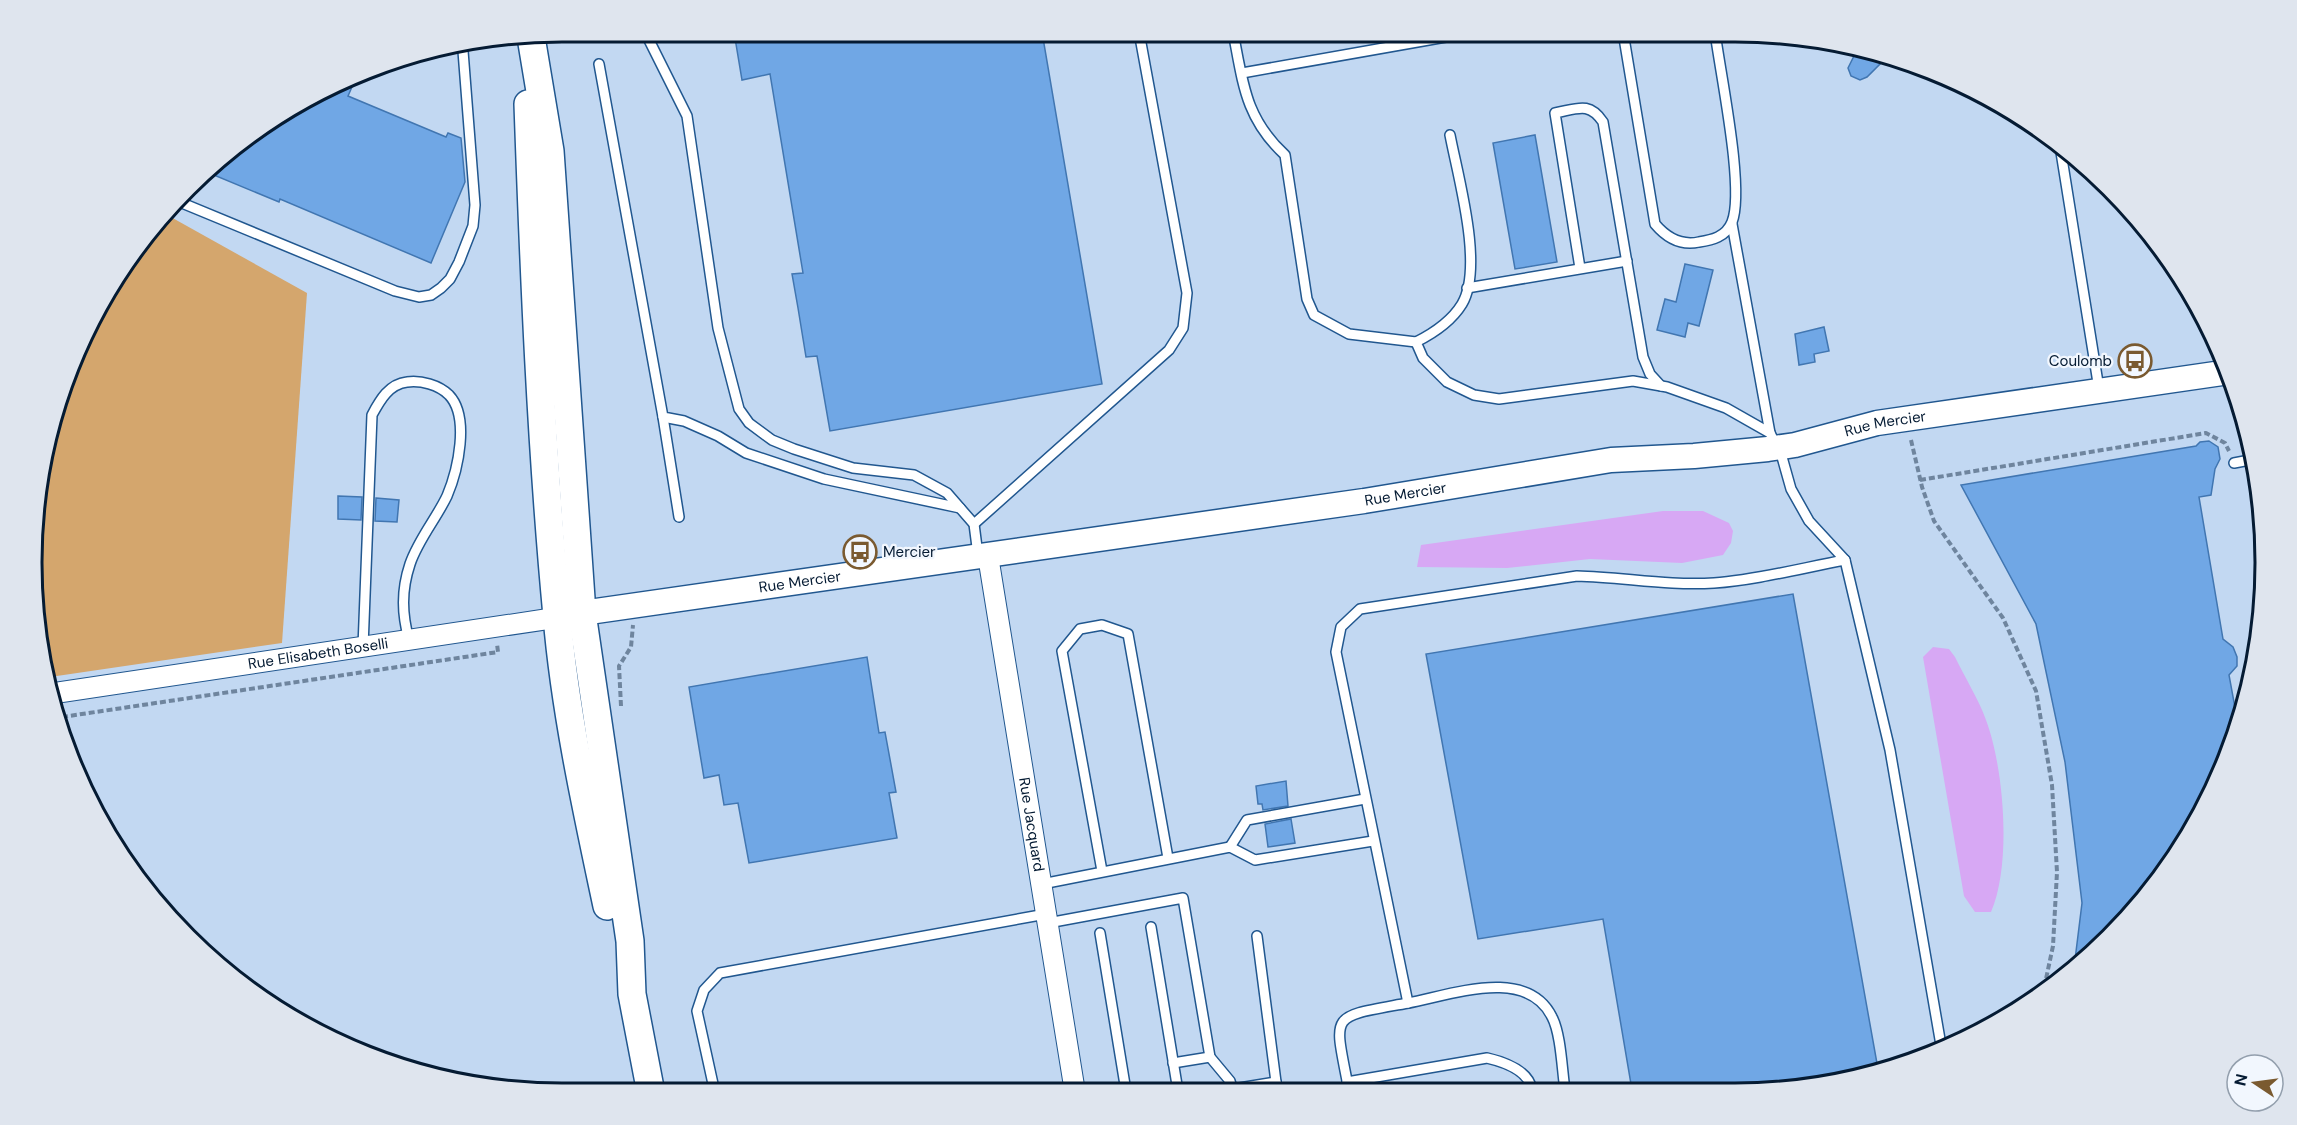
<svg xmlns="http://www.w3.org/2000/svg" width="2297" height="1125" viewBox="0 0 2297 1125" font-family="'DM Sans',sans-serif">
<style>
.green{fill:#d4a66d}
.water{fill:#d7a8f4}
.building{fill:#70a7e5;stroke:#4176b1;stroke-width:1.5}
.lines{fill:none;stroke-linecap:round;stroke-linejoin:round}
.service-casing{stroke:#21578f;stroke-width:12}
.minor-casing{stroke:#21578f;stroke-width:22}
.tertiary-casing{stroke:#21578f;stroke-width:27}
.secondary-casing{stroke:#21578f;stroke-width:30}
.path{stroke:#6f859e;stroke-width:4;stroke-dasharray:6 3;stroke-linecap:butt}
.service{stroke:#fff;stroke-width:9}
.minor{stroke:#fff;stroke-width:20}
.tertiary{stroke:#fff;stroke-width:24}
.secondary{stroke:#fff;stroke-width:27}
.labels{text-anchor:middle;stroke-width:4.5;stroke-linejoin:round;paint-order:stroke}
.poi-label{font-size:15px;fill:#051b33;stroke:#f2f7fe;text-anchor:end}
.street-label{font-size:15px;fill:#051b33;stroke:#f2f7fe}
.rim{fill:none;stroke:#051b33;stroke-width:3}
</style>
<rect width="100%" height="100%" fill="#c2d8f2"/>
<polygon class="green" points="169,216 307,293 282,643 50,677 36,631 42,459 72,359 121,268"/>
<g class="water">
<polygon points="1663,511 1703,511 1729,523 1733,531 1731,543 1723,555 1682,563 1590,559 1507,568 1417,567 1421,545"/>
<path d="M 1933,647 L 1949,649 L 1955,657 C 1965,678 1978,698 1986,720 C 2004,768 2012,864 1991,912 L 1975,912 L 1964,896 L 1923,657 Z"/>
</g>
<g class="building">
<polygon points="734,32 1042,32 1102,384 830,431 817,356 806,357 798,308 792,274 803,273 770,74 742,80"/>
<polygon points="1858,48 1887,57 1867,77 1860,80 1851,76 1848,68"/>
<polygon points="355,80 348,96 446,137 448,133 461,138 465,182 431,263 280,199 279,202 209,173 239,141"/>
<polygon points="1535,135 1557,262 1515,269 1493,143"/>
<polygon points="1685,264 1713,270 1699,326 1688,323 1685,337 1657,330 1665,299 1676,302"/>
<polygon points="1824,327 1829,351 1814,354 1815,362 1799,365 1795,334"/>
<polygon points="2209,441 2218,447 2220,459 2215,469 2211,495 2199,497 2223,639 2233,647 2237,657 2237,666 2229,675 2238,724 2225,766 2156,885 2074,968 2082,903 2065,762 2036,624 1961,485 2196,446 2200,442"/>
<polygon points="338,496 362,497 361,520 338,519"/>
<polygon points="376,498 399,500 397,522 375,521"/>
<polygon points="1793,594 1878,1069 1804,1089 1632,1090 1603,919 1478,939 1426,654"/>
<polygon points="867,657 879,733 885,732 896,792 889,793 897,838 749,863 738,803 724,805 719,775 704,778 689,687"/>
<polygon points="1286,781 1288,806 1263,810 1262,804 1258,804 1256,786"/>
<polygon points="1291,819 1295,843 1268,847 1265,824"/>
</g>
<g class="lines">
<defs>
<g id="service">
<polyline points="645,32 687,116 718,328 739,409 749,423 772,440 794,449 853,468 914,475 947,493 974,524 978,555"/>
<path d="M 1233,32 C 1243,83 1245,118 1285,155 L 1307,299 L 1314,315 L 1349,334 L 1416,342"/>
<path d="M 1623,32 L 1655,224 C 1666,237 1681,246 1699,242 C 1712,240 1726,237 1732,222 C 1745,189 1720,72 1715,32"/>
<polyline points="599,64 663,417 684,421 718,436 746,453 824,479 960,508"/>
<polyline points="1242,73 1474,32"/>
<path d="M 1450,135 C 1458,177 1484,267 1462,304 C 1451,322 1434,333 1416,342 L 1423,358 L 1447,382 L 1474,395 L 1499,399 L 1633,381 L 1667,387 L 1726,408 L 1770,433 L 1782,457 L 1791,489 L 1809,521 L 1845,560 L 1890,750 L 1942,1051"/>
<polyline points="2060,146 2099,389"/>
<polyline points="182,203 395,291 419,297 431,295 441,288 450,279 459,262 473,226 475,205 463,51"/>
<polyline points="1732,224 1770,433"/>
<path d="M 1580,268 L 1555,113 C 1577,109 1589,101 1603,122 L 1643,357 L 1650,374 L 1661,386"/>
<polyline points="1467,288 1627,261"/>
<polyline points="663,417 679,517"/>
<polyline points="2234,463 2255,459"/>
<polyline points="974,524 1169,350 1183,328 1187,293 1139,32"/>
<path d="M 363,647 L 372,415 C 380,400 389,384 407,382 C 421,380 439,385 449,395 C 470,417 458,470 447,496 C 436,519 418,540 410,564 C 401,591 402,614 409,640"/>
<polyline points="1230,847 1247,820 1365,799"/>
<polyline points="1102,871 1062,651 1080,629 1102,625 1128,634 1168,858"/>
<polyline points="1042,884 1230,847 1255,860 1373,841"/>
<polyline points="1048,923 1183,898 1210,1057 1230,1081 1233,1091"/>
<polyline points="1151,927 1178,1091"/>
<polyline points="1100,933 1126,1091"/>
<polyline points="1257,936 1276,1082"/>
<polyline points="1173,1063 1210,1057"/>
<path d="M 1347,1082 L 1487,1058 C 1504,1062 1529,1070 1532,1090"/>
<polyline points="1233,1089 1276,1082 1277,1091"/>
<path d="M 1565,1090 C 1562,1070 1561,1034 1552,1017 C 1527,966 1451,995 1408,1003 L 1336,652 L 1341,627 L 1360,609 L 1577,576 C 1623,577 1667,586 1714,583 C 1757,580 1802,568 1845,560"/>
<path d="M 1349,1091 C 1334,1011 1327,1018 1408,1003"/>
<polyline points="715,1093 697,1011 704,990 720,973 1046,914"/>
</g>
<g id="minor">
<path id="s1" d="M 988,556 L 1075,1092"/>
<path id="s2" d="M 55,693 L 568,616"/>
</g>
<g id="tertiary">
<path id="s3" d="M 582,613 L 1364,501 L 1611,460 L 1694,456 L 1768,449 L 1795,445 L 1877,423 L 2229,372"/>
</g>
<g id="secondary">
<polyline points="531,37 550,151 582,613 630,941 632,994 651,1093"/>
<path d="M 528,104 C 534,275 541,446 557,616 C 565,712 587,812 607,906"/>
</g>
</defs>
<use href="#service" class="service-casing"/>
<use href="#minor" class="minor-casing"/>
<use href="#tertiary" class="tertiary-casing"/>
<use href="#secondary" class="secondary-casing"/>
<g class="path">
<polyline points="1911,440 1922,487 1934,521 2003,618 2036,691 2052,785 2057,872 2053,946 2043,993"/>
<polyline points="1920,480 2206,433 2225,443 2229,451"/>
<polyline points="621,706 619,666 631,647 633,625"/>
<polyline points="62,717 498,652 497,644"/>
</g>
<use href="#service" class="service"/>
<use href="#minor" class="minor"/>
<use href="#tertiary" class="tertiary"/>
<use href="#secondary" class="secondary"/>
</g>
<defs>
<symbol id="bus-ring" viewBox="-11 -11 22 22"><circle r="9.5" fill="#f2f7fe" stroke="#7a5a30" stroke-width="1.5"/><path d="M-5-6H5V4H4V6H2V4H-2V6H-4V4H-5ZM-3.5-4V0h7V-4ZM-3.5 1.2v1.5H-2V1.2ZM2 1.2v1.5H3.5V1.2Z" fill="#7a5a30"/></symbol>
</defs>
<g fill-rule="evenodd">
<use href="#bus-ring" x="2116" y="342" width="38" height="38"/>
<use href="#bus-ring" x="841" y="533" width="38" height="38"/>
</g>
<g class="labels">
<g class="poi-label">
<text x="2112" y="366">Coulomb</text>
<text x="883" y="557" text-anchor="start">Mercier</text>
</g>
<g class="street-label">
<text dy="5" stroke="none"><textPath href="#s3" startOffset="1318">Rue Mercier</textPath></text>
<text dy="5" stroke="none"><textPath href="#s3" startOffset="832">Rue Mercier</textPath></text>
<text dy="5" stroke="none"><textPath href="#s3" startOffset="220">Rue Mercier</textPath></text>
<text dy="5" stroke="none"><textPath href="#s2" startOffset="266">Rue Elisabeth Boselli</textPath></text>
<text dy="5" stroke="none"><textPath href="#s1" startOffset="272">Rue Jacquard</textPath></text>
</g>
</g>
<path d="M0 0H2297V1125H0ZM562 42H1735A520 520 0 0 1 2255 562V563A520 520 0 0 1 1735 1083H562A520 520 0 0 1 42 563V562A520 520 0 0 1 562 42Z" fill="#dfe5ee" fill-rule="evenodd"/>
<path class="rim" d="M562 42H1735A520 520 0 0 1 2255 562V563A520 520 0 0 1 1735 1083H562A520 520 0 0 1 42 563V562A520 520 0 0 1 562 42Z"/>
<g transform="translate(2255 1083) rotate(283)"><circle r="28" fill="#f2f7fe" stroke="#939fad" stroke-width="1.5"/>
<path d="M0-4.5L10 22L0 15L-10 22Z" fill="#7a5a30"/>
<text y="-9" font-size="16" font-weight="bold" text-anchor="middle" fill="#051b33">N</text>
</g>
</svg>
